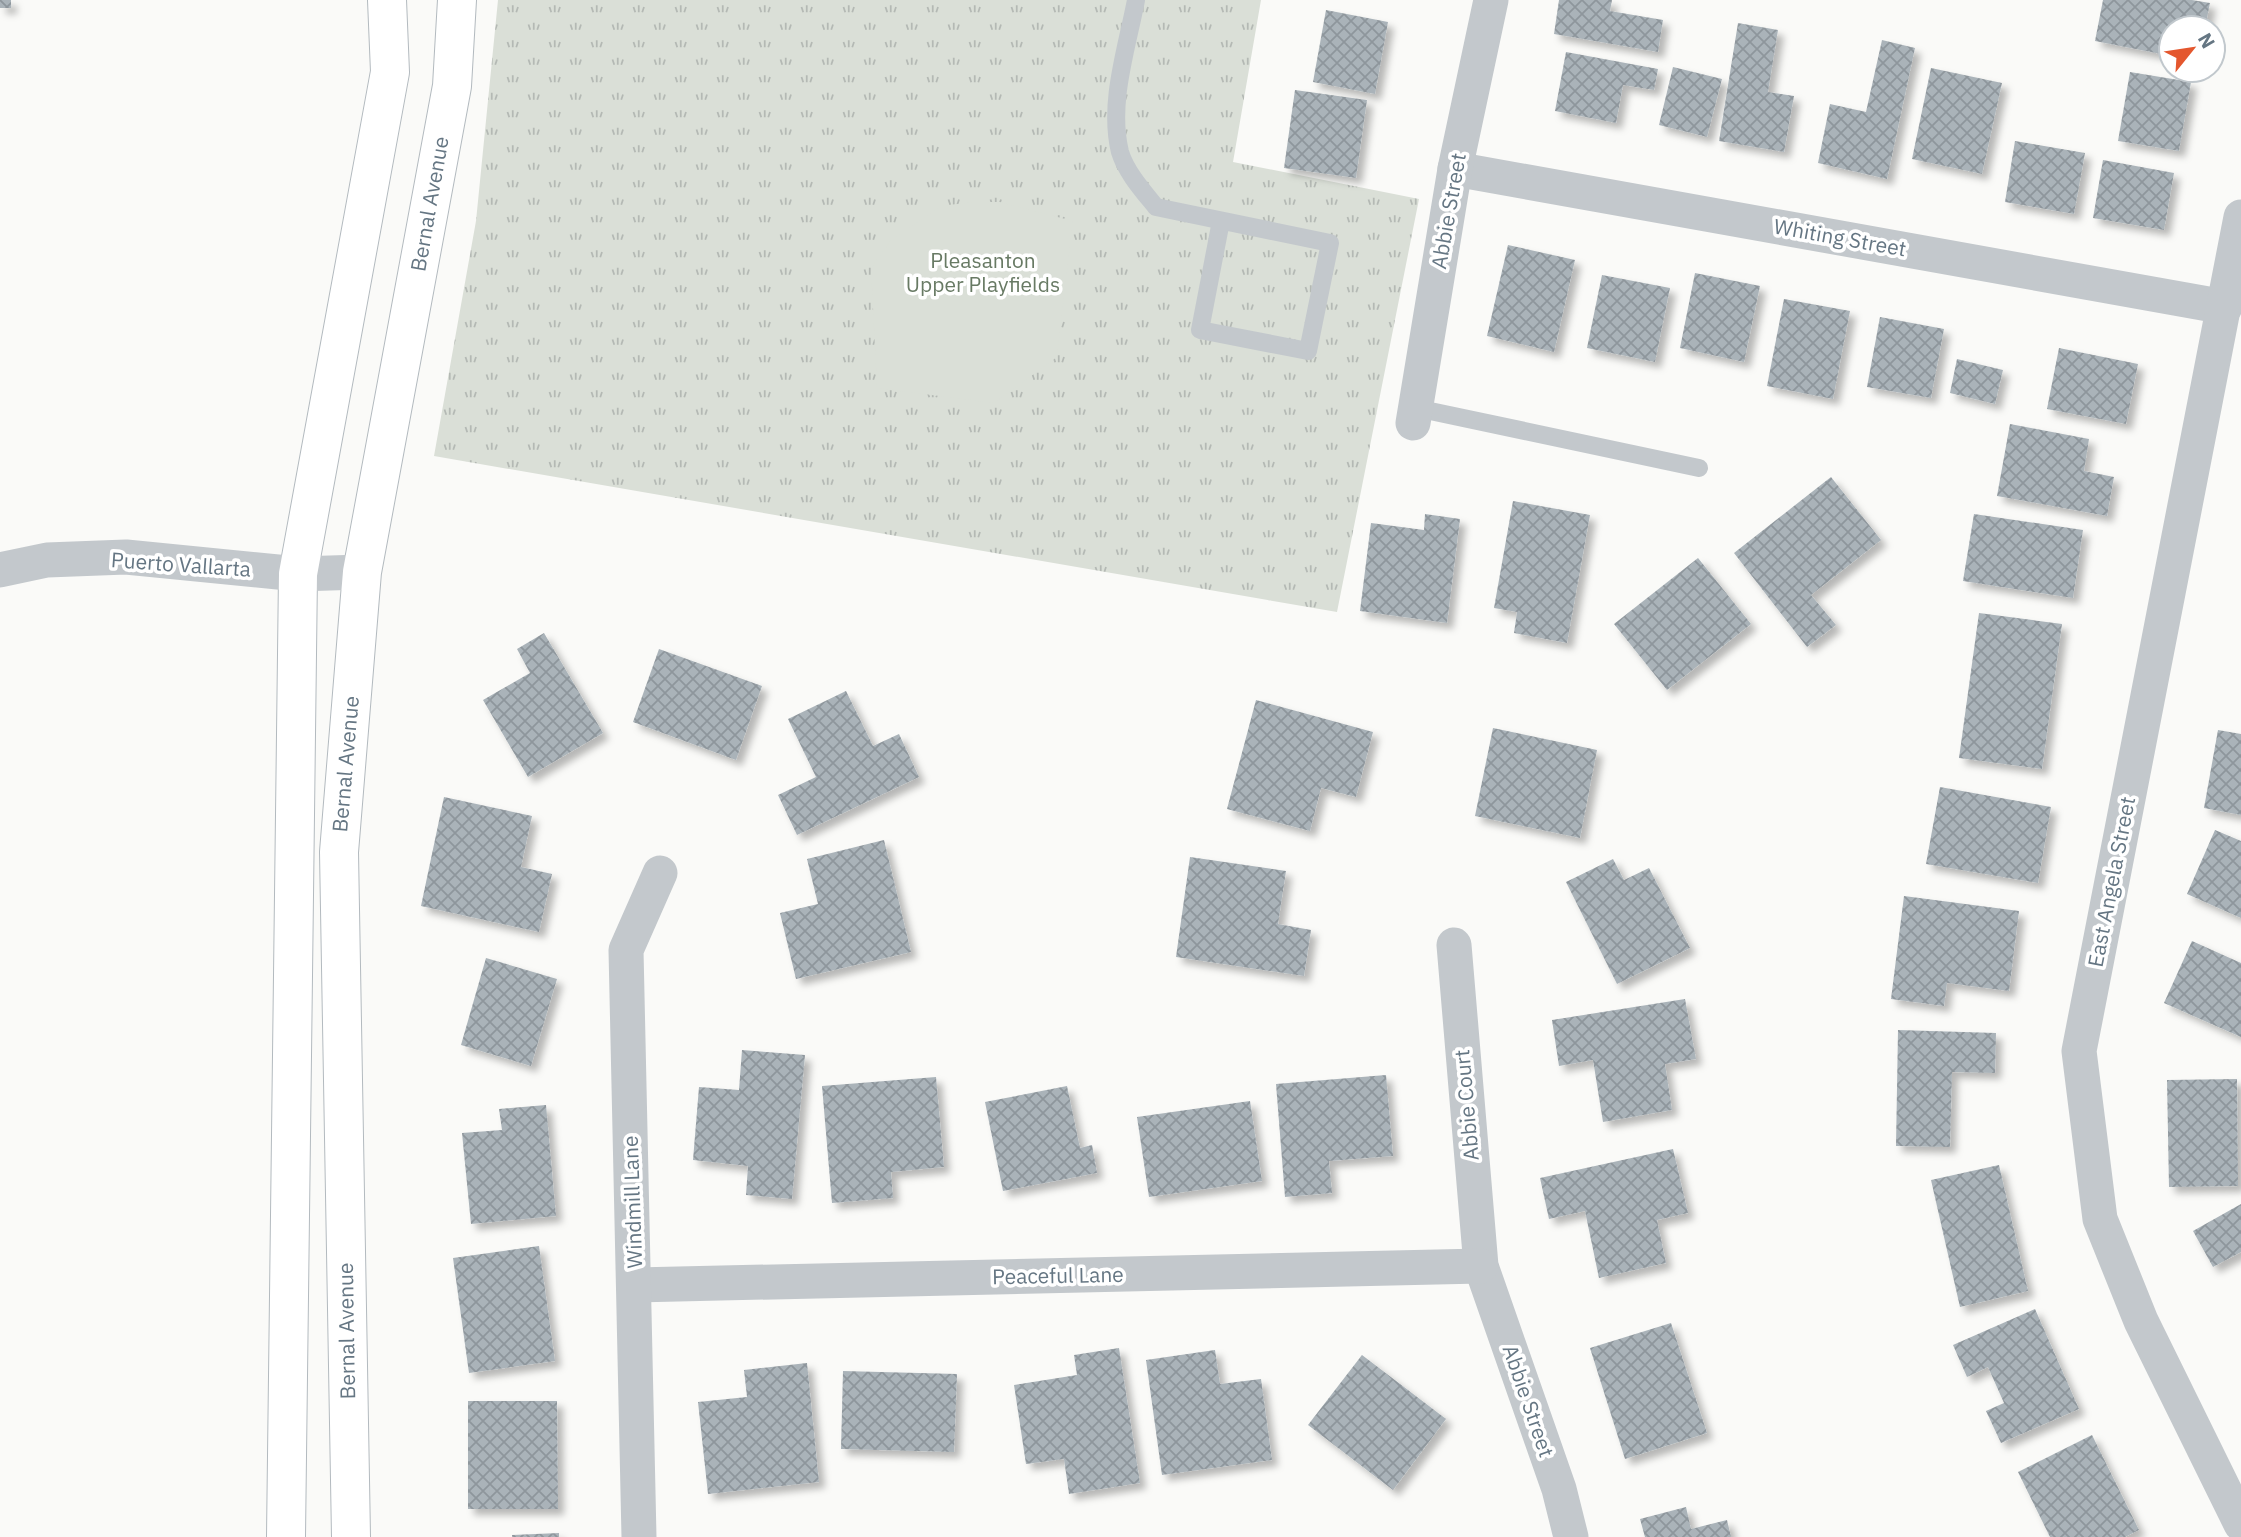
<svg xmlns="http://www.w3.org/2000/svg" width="2241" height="1537" viewBox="0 0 2241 1537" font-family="'IBM Plex Sans',sans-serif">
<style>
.grass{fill:url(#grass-tufts)}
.garden{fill:#dadfd7}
.building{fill:url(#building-cross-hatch);filter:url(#shadow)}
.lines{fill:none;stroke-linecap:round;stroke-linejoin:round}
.secondary-casing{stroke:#b3babf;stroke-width:40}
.service{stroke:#c3c8cc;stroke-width:18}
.minor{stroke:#c3c8cc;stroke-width:35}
.secondary{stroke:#fff;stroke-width:38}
.labels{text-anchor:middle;stroke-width:7;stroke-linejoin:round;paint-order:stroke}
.street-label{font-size:21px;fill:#657683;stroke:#fff}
.park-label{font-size:21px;fill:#687a64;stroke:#fff}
</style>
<defs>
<pattern id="grass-tufts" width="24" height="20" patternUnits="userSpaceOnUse" patternTransform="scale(1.75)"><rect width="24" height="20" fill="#dadfd7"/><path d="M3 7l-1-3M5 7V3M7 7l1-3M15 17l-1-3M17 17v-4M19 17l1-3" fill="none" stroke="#b4b9b4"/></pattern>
<pattern id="building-cross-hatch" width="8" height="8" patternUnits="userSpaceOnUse" patternTransform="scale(1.75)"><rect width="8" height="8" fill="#aab3b9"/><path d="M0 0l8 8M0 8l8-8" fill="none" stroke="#8e969c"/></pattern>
<filter id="shadow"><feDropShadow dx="6" dy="6" stdDeviation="3.5" flood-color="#0004"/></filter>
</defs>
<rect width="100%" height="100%" fill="#fafaf8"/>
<polygon class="grass" points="498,0 1261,0 1233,162 1419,199 1337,612 434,456 476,221"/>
<polygon class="garden" points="973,202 1000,202 1073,221 1057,357 994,403 877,388 871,268 892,239 942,206"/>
<g class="building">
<rect x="0" y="0" width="11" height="8"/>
<polygon points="1559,0 1612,0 1610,11 1663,20 1658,52 1554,34"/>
<polygon points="2103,0 2192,0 2210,3 2205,28 2171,28 2171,56 2095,41"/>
<polygon points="1326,10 1388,22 1375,94 1313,82"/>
<polygon points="1738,23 1778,30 1768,92 1794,96 1784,152 1719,141"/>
<polygon points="1882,40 1915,48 1887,179 1818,163 1830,104 1866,112"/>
<polygon points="1566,52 1658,69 1654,90 1623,85 1616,123 1555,111"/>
<polygon points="1673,67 1722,79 1707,137 1659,125"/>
<polygon points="1931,68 2002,83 1982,174 1912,159"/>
<polygon points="2130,72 2191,82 2179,151 2118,141"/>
<polygon points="1295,90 1367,100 1356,178 1284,168"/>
<polygon points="2015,141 2085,153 2074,214 2005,202"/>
<polygon points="2103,160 2174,173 2164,230 2093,218"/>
<polygon points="1508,245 1575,260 1554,352 1487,336"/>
<polygon points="1695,273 1760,286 1744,362 1680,348"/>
<polygon points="1602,275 1670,288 1655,362 1587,348"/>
<polygon points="1784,299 1850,311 1833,399 1767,386"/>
<polygon points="1880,317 1944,329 1931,398 1867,387"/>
<polygon points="2059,348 2138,364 2126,424 2047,409"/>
<polygon points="1957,359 2003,370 1995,404 1950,393"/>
<polygon points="2010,424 2089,439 2084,471 2114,477 2107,516 1997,496"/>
<polygon points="1831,477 1881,540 1811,595 1836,625 1807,647 1734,553"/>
<polygon points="1513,501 1590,515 1567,643 1514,633 1517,612 1494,608"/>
<polygon points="1425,514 1460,519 1447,623 1360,611 1371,523 1424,530"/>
<polygon points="1974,514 2083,530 2073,598 1963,581"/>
<polygon points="1698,558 1751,624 1667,690 1614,624"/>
<polygon points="1979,613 2062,624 2042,769 1959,758"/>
<polygon points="544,633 603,733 528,777 483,700 530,673 517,649"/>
<polygon points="659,649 762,686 736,760 633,722"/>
<polygon points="846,691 873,746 899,734 919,777 797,835 778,795 816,777 788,719"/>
<polygon points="1256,700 1373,732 1356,797 1321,788 1310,831 1227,809"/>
<polygon points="1493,728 1597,750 1580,838 1475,816"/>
<polygon points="2218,730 2241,734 2241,815 2204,808"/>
<polygon points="1940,787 2051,807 2038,883 1926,864"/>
<polygon points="444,797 532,816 521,867 552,874 539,932 421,906"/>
<polygon points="2215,830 2241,841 2241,918 2187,894"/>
<polygon points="884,840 911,952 796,979 780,913 818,904 807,859"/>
<polygon points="1190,857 1286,871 1278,924 1311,930 1304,976 1176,957"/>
<polygon points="1613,859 1624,880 1649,868 1690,948 1617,984 1566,882"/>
<polygon points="1904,896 2019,911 2009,991 1947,983 1944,1006 1891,999"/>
<polygon points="2192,941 2241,963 2241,1037 2164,1003"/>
<polygon points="486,958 557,979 531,1066 461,1045"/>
<polygon points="1685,999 1696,1059 1665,1064 1672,1110 1603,1122 1593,1060 1559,1066 1552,1020"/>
<polygon points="1898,1030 1996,1033 1995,1073 1952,1072 1950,1147 1896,1146"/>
<polygon points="742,1050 805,1055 792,1199 746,1195 748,1166 693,1160 699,1087 739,1090"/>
<polygon points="1386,1075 1393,1156 1329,1161 1332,1193 1285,1197 1276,1084"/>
<polygon points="936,1077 944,1167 891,1172 893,1198 832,1203 822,1086"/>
<polygon points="2237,1079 2238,1186 2169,1187 2167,1080"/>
<polygon points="1067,1086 1080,1148 1092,1145 1097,1173 1003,1191 985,1102"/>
<polygon points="1250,1101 1262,1181 1149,1197 1137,1117"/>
<polygon points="546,1105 556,1216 471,1224 462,1133 502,1130 499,1109"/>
<polygon points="1673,1149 1688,1213 1657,1220 1666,1263 1599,1278 1585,1211 1549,1219 1540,1178"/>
<polygon points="1999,1165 2028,1291 1960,1307 1931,1180"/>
<polygon points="2241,1204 2241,1252 2213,1267 2193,1231"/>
<polygon points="539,1246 555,1361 469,1373 453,1258"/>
<polygon points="2035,1309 2079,1409 2001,1443 1986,1411 2004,1403 1988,1367 1967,1377 1953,1345"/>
<polygon points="1671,1323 1707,1433 1625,1459 1590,1348"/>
<polygon points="1119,1348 1140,1483 1069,1494 1064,1459 1026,1464 1014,1385 1077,1375 1074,1355"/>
<polygon points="1215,1350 1220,1384 1261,1379 1272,1460 1162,1475 1146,1360"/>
<polygon points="1362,1355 1446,1419 1393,1490 1308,1425"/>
<polygon points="807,1363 819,1482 708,1494 698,1402 747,1397 744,1370"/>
<polygon points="843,1371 957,1374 954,1452 841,1449"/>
<polygon points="468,1401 557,1401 558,1509 468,1509"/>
<polygon points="2092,1435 2139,1530 2125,1537 2050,1537 2018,1472"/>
<polygon points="1686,1507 1691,1529 1727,1520 1731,1537 1645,1537 1640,1519"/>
<polygon points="559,1533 559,1537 512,1537 512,1535"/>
</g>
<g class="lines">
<defs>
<g id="secondary">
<polyline points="286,1537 298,574 390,72 387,0"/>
<polyline points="351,1537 339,852 362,572 452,86 457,0"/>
</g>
</defs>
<use href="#secondary" class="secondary-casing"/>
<g class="service">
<path d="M 1136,0 C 1127,48 1108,103 1120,152 C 1126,172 1143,191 1156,207 L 1330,243 L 1308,351 L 1200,330 L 1221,221"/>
<polyline points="1416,408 1699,468"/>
</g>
<g class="minor">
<polyline points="1455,169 2225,307"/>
<polyline points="2241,217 2079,1051 2100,1219 2141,1321 2241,1524"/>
<polyline points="1413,423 1455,169 1491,0"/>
<polyline points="0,570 47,560 126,557 298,574 362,572"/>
<polyline points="1454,945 1481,1266 1559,1489 1571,1537"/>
<polyline points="635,1285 1481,1266"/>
<polyline points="639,1537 626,950 660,873"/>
</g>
<use href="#secondary" class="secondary"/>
</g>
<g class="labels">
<g class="street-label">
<text transform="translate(430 204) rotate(-80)" y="7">Bernal Avenue</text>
<text transform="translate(1449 211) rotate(-80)" y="7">Abbie Street</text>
<text transform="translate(1840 238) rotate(10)" y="7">Whiting Street</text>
<text transform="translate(181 565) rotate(4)" y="7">Puerto Vallarta</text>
<text transform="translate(346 764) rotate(-85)" y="7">Bernal Avenue</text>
<text transform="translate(2112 882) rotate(-79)" y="7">East Angela Street</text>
<text transform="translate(1467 1105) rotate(-95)" y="7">Abbie Court</text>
<text transform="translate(633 1202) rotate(-92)" y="7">Windmill Lane</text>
<text transform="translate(1058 1276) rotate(-1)" y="7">Peaceful Lane</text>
<text transform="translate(347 1331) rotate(-91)" y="7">Bernal Avenue</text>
<text transform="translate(1528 1401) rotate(71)" y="7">Abbie Street</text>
</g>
<g class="park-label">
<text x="983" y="268">Pleasanton<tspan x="983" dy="24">Upper Playfields</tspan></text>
</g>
</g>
<g transform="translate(2192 49) rotate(60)"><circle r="33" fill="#ffffff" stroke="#c1c8cd" stroke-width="2"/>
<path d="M0-5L12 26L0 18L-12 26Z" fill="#e4572e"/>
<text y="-10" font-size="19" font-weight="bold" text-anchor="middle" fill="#657683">N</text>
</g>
</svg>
